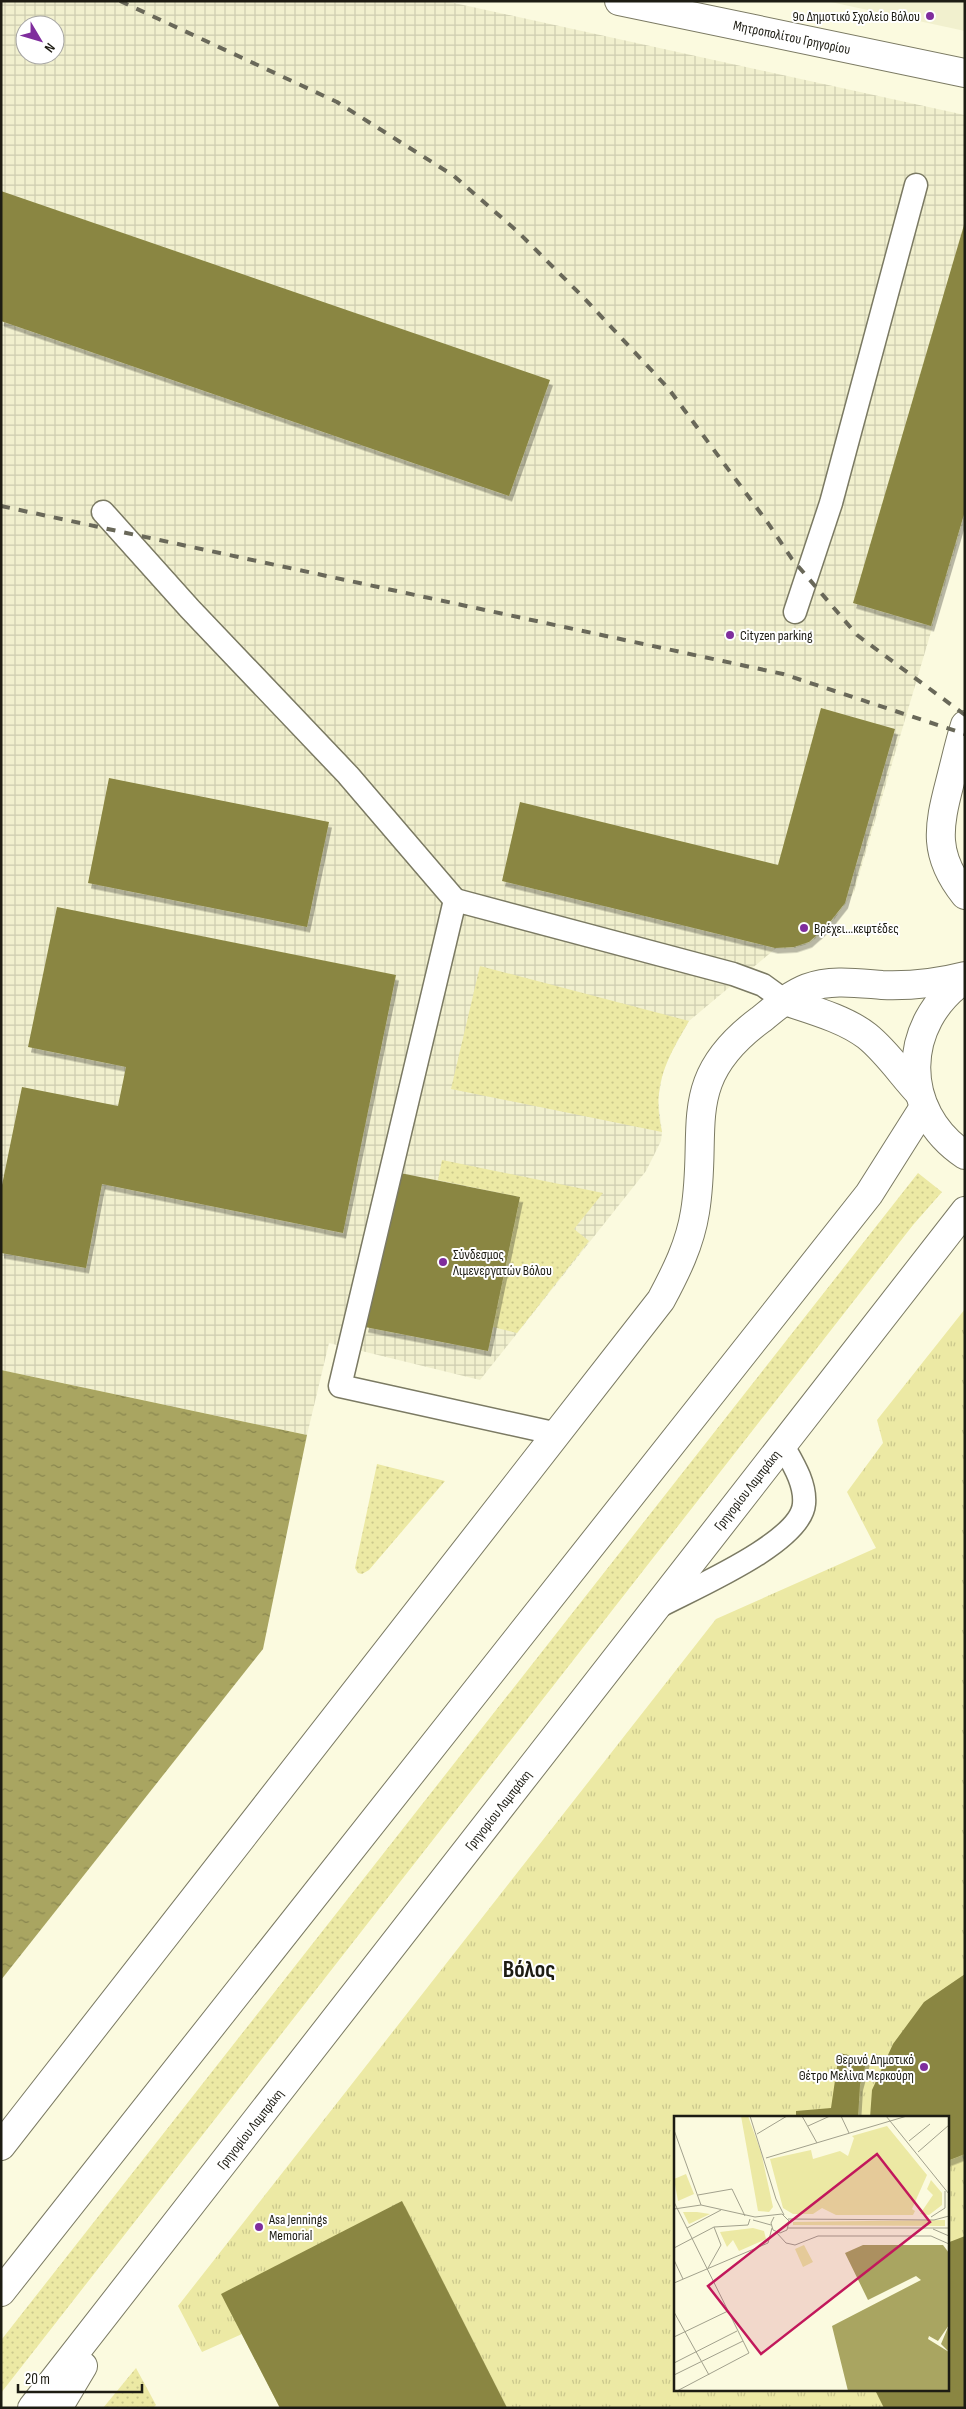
<svg xmlns="http://www.w3.org/2000/svg" width="966" height="2409" viewBox="0 0 966 2409" font-family="'Sofia Sans Condensed',sans-serif">
<style>
.built{fill:#f1f0ce}
.industrial{fill:url(#industrial-grid);fill-rule:evenodd}
.grass{fill:url(#grass-dots)}
.park{fill:url(#park-tufts);fill-rule:evenodd}
.water{fill:url(#water-ripples)}
.building{fill:#8a8643;filter:url(#shadow)}
.lines{fill:none;stroke-linecap:round;stroke-linejoin:round}
.service-casing{stroke:#7b7a63;stroke-width:25}
.minor-casing{stroke:#7b7a63;stroke-width:30}
.tertiary-casing{stroke:#7b7a63;stroke-width:30}
.secondary-casing{stroke:#7b7a63;stroke-width:30}
.service{stroke:#fff;stroke-width:22}
.minor{stroke:#fff;stroke-width:28}
.tertiary{stroke:#fff;stroke-width:28}
.secondary{stroke:#fff;stroke-width:28}
.rail{stroke:#696859;stroke-width:4;stroke-dasharray:9 9;stroke-linecap:butt}
.poi-dot{fill:#7f2d9d;stroke:#fff;stroke-width:2}
.labels{text-anchor:middle;stroke-width:4;stroke-linejoin:round;paint-order:stroke}
.poi-label{font-size:14px;fill:#1d1c13;stroke:#fff;text-anchor:start}
.street-label{font-size:14px;fill:#1d1c13;stroke:#fff}
.town-label{font-size:24px;font-weight:bold;fill:#1d1c13;stroke:#fff}
.inset-road{fill:none;stroke:#a2a18d;stroke-width:1}
.view{fill:#c2185b;fill-opacity:0.15;stroke:#c2185b;stroke-width:2.5}
.inset-edge{fill:none;stroke:#1d1c13;stroke-width:2.5}
</style>
<defs>
<pattern id="industrial-grid" width="8" height="8" patternUnits="userSpaceOnUse" patternTransform="scale(1.25)"><rect width="8" height="8" fill="#f1f0ce"/><path d="M0 4h8M4 0v8" fill="none" stroke="#cecdb0"/></pattern>
<pattern id="grass-dots" width="8" height="8" patternUnits="userSpaceOnUse" patternTransform="scale(1.25)"><rect width="8" height="8" fill="#ece9a4"/><path d="M2 2h.1M6 6h.1" fill="none" stroke="#cac78c" stroke-width="1.8" stroke-linecap="round"/></pattern>
<pattern id="park-tufts" width="24" height="20" patternUnits="userSpaceOnUse" patternTransform="scale(1.25)"><rect width="24" height="20" fill="#ece9a4"/><path d="M3 7l-1-3M5 7V3M7 7l1-3M15 17l-1-3M17 17v-4M19 17l1-3" fill="none" stroke="#cac78c"/></pattern>
<pattern id="water-ripples" width="26" height="14" patternUnits="userSpaceOnUse" patternTransform="scale(1.25)"><rect width="26" height="14" fill="#a9a561"/><path d="M2 4q2-2 4 0t4 0M15 11q2-2 4 0t4 0" fill="none" stroke="#89864f"/></pattern>
<filter id="shadow"><feDropShadow dx="3" dy="5.5" stdDeviation="0" flood-color="#0004"/></filter>
</defs>
<rect width="100%" height="100%" fill="#fbfadf"/>
<polygon class="built" points="826,1 965,1 965,31"/>
<path class="industrial" d="M 1,1 L 445,1 L 965,115 L 965,517 L 854,892 L 828,928 L 810,943 L 795,948 L 775,949 L 689,1021 L 667,1060 L 663,1071 L 658,1100 L 662,1132 L 661,1141 L 646,1171 L 480,1380 L 329,1343 L 307,1435 L 1,1370 ZM 25,25 L 55,25 L 55,55 L 25,55 Z"/>
<g class="grass">
<path d="M 480,966 L 689,1021 C 667,1058 651,1087 662,1132 L 451,1089 Z"/>
<polygon points="442,1160 603,1193 574,1229 589,1241 517,1333 493,1327 520,1197 438,1180"/>
<polygon points="918,1173 942,1192 913,1225 1,2393 2,2339"/>
<polygon points="377,1464 445,1481 369,1570 362,1574 358,1573 355,1568"/>
<polygon points="136,2368 156,2405 153,2408 103,2408"/>
</g>
<path class="park" d="M 965,1309 L 965,2408 L 280,2408 L 242,2334 L 202,2352 L 178,2306 L 716,1619 L 876,1548 L 847,1492 L 883,1443 L 877,1420 ZM 675,2118 L 947,2118 L 947,2390 L 675,2390 Z"/>
<polygon class="water" points="1,1370 307,1435 263,1649 1,1980"/>
<g class="building">
<polygon points="1,191 550,380 509,496 1,321"/>
<polygon points="964,225 965,511 931,626 853,603"/>
<polygon points="821,708 895,729 845,903 826,927 809,942 794,947 775,948 502,881 520,802 778,865"/>
<polygon points="109,778 329,822 307,927 88,883"/>
<polygon points="57,907 396,975 343,1233 102,1184 86,1268 1,1253 1,1190 22,1087 118,1106 126,1067 28,1047"/>
<polygon points="400,1173 520,1197 488,1351 365,1327"/>
<polygon points="965,1974 965,2154 947,2161 947,2118 870,2118 872,2090 893,2044 924,2002"/>
<polygon points="839,2053 867,2059 860,2085 858,2118 796,2118 796,2111 831,2108"/>
<polygon points="402,2201 507,2408 280,2408 221,2294"/>
<polygon points="965,2236 965,2408 884,2408 875,2390 947,2390 947,2243"/>
</g>
<g class="lines">
<defs>
<g id="service">
<polyline points="103,512 190,609 348,775 455,900"/>
<polyline points="795,612 831,503 916,185"/>
<polyline points="558,1434 340,1386 455,900 733,974 763,985 785,1001"/>
<path d="M 658,1607 C 691,1589 801,1543 804,1504 C 806,1483 792,1462 782,1444"/>
</g>
<g id="minor">
<polyline points="619,1 965,73"/>
<path d="M 965,725 C 959,744 955,763 950,782 C 938,828 933,855 965,895"/>
</g>
<g id="tertiary">
<path d="M 785,1001 C 812,1010 845,1019 867,1036 C 887,1052 902,1075 919,1093"/>
<path d="M 1,2146 L 661,1300 C 676,1272 690,1244 695,1212 C 709,1128 678,1081 760,1020 C 774,1009 789,995 807,988 C 831,979 857,983 882,985 C 910,986 938,983 965,976"/>
</g>
<g id="secondary">
<path d="M 965,979 C 901,1023 899,1111 965,1155"/>
<polyline points="1,2292 869,1194 924,1107"/>
<polyline points="32,2408 965,1211"/>
<polyline points="58,2408 83,2366"/>
</g>
</defs>
<use href="#service" class="service-casing"/>
<use href="#minor" class="minor-casing"/>
<use href="#tertiary" class="tertiary-casing"/>
<use href="#secondary" class="secondary-casing"/>
<use href="#service" class="service"/>
<use href="#minor" class="minor"/>
<use href="#tertiary" class="tertiary"/>
<use href="#secondary" class="secondary"/>
<g class="rail">
<polyline points="120,1 337,102 454,176 517,231 585,299 668,388 768,523 792,559 857,635 965,715"/>
<polyline points="1,506 783,674 965,734"/>
</g>
</g>
<g class="poi-dot">
<circle cx="930" cy="16" r="5"/>
<circle cx="730" cy="635" r="5"/>
<circle cx="804" cy="928" r="5"/>
<circle cx="443" cy="1262" r="5"/>
<circle cx="924" cy="2067" r="5"/>
<circle cx="259" cy="2227" r="5"/>
</g>
<g class="labels">
<g class="poi-label">
<text x="920" y="21" text-anchor="end">9ο Δημοτικό Σχολείο Βόλου</text>
<text x="740" y="640">Cityzen parking</text>
<text x="814" y="933">Βρέχει...κεφτέδες</text>
<text x="453" y="1259">Σύνδεσμος<tspan x="453" dy="16">Λιμενεργατών Βόλου</tspan></text>
<text x="914" y="2064" text-anchor="end">Θερινό Δημοτικό<tspan x="914" dy="16">Θέτρο Μελίνα Μερκούρη</tspan></text>
<text x="269" y="2224">Asa Jennings<tspan x="269" dy="16">Memorial</tspan></text>
</g>
<g class="street-label">
<text transform="translate(792 37) rotate(12)" y="5">Μητροπολίτου Γρηγορίου</text>
<text transform="translate(747 1490) rotate(-52)" y="5">Γρηγορίου Λαμπράκη</text>
<text transform="translate(498 1810) rotate(-52)" y="5">Γρηγορίου Λαμπράκη</text>
<text transform="translate(250 2129) rotate(-52)" y="5">Γρηγορίου Λαμπράκη</text>
</g>
<g class="town-label">
<text x="529" y="1977">Βόλος</text>
</g>
</g>
<g transform="translate(674 2116)">
<rect width="275" height="275" fill="#fbfadf"/>
<path d="M 12,58 L 20,78 L 4,85 L 0,63 ZM 257,64 L 268,77 L 268,89 L 255,99 L 246,98 L 259,79 L 253,73 ZM 271,104 L 271,110 L 119,109 L 119,106 ZM 130,129 L 139,146 L 129,151 L 121,133 Z" fill="#ece9a4"/>
<path d="M 67,0 L 74,0 L 87,36 L 99,91 L 95,96 L 84,95 ZM 213,10 L 253,59 L 238,93 L 241,95 L 239,99 L 162,99 L 148,92 L 139,98 L 119,98 L 109,92 L 96,43 L 137,34 L 139,43 L 166,35 L 174,40 L 180,22 L 178,20 ZM 9,96 L 23,96 L 36,98 L 15,108 ZM 79,112 L 90,115 L 92,123 L 65,135 L 59,124 L 53,131 L 46,116 Z" fill="#ece9a4"/>
<path d="M 189,129 L 269,129 L 275,137 L 275,275 L 174,275 L 158,210 L 247,164 L 242,160 L 194,184 L 171,137 Z" fill="#a9a561"/>
<path d="M 275,209 L 267,228 L 275,236 L 254,223 L 255,220 L 264,225 Z" fill="#fbfadf"/>
<path class="inset-road" d="M 76,0 L 102,83 L 110,99M 128,0 L 143,27M 167,0 L 175,17M 212,0 L 275,78M 134,10 L 156,0M 0,14 L 27,89M 83,18 L 113,0M 235,25 L 256,8M 244,36 L 275,9M 92,42 L 233,0M 24,79 L 58,73 L 71,100M 0,86 L 75,237 L 3,275M 0,93 L 27,89 L 81,101 L 108,98 L 115,105 L 113,114 L 106,117 L 99,114 L 97,107 L 100,101M 257,101 L 271,92 L 271,75M 114,103 L 260,104 L 275,100M 79,104 L 97,109M 13,112 L 47,94M 114,112 L 275,112M 259,113 L 275,120M 102,116 L 112,127 L 121,129 L 144,120 L 257,120 L 275,128M 0,132 L 40,111 L 74,109 L 76,103M 0,144 L 9,163M 34,152 L 47,129 L 40,111M 0,167 L 94,127 L 98,112M 0,196 L 35,259M 0,221 L 54,195M 0,247 L 63,215M 0,259 L 69,225"/>
<path class="view" d="M 203,38 L 256,106 L 87,238 L 34,170 Z"/>
<rect width="275" height="275" class="inset-edge"/>
</g>
<rect width="966" height="2409" fill="none" stroke="#1d1c13" stroke-width="5"/>
<g transform="translate(40 40) rotate(128)"><circle r="24" fill="#ffffff" stroke="#a5a4a1"/>
<path d="M0-4L9 19L0 12L-9 19Z" fill="#7f2d9d"/>
<text y="-8" font-size="14" font-weight="bold" text-anchor="middle" fill="#1d1c13">N</text>
</g>
<path d="M18 2384v8h124v-8" fill="none" stroke="#1d1c13" stroke-width="2.5"/>
<text x="25" y="2384" font-size="15" fill="#1d1c13" stroke="#ffffff" stroke-width="4" paint-order="stroke">20 m</text>
</svg>
